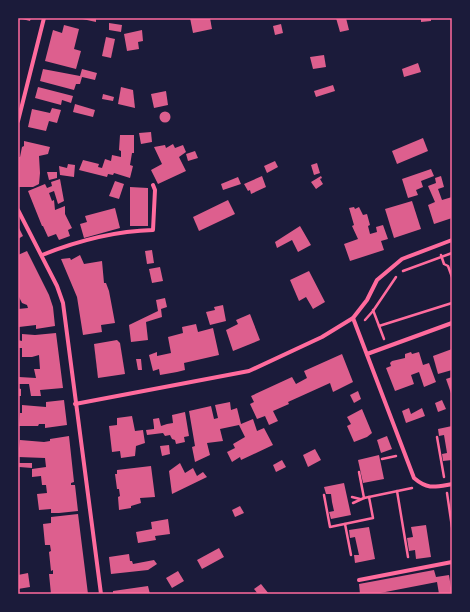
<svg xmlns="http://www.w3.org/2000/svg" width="470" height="612" viewBox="0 0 470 612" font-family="Arial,sans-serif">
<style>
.building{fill:#dd5f8e}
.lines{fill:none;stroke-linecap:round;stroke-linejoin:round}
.path{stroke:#ff6b9d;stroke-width:2.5}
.minor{stroke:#ff6b9d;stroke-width:4}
.neatline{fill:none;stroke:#ff6b9d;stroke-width:1.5}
</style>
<rect width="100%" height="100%" fill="#1b1b3a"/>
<g class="building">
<polygon points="18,18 31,18 30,21"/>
<polygon points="78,18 96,18 96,22"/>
<polygon points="190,18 210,18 212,29 193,33"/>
<polygon points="336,18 346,18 349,30 340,32"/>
<polygon points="421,18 431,18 431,21 421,22"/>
<polygon points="109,23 122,25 121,32 109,30"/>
<polygon points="281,24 283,33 275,35 273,26"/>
<polygon points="64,25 79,29 74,49 81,51 76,69 45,61 53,30 62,33"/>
<polygon points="142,30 143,41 138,42 139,49 127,51 124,34"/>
<polygon points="106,37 115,39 111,58 102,56"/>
<polygon points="324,55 326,67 313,69 310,57"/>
<polygon points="418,63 421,72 404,77 402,69"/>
<polygon points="43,69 80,76 82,69 97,73 95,80 82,77 80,84 76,84 74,90 40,81"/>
<polygon points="333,85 335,91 316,97 314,91"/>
<polygon points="38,87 73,96 71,103 62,100 61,105 35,98"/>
<polygon points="121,87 133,90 135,108 118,104"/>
<polygon points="166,91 168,105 154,108 151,94"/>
<polygon points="103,94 114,97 113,101 102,99"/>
<polygon points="75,104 95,110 93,117 73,112"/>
<polygon points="52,108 61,110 57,123 49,121 46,131 28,127 32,109 50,113"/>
<circle cx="165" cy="117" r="5.5"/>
<polygon points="151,132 152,142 141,144 139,133"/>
<polygon points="120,135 134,135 134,153 132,153 130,165 133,166 130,178 114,173 113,175 108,174 107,177 79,170 83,160 99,164 98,167 102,168 105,159 111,161 112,155 121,157 121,151 119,150"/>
<polygon points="423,138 428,151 397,164 392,151"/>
<polygon points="24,141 50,147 48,154 39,156 40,173 36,174 40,173 39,184 33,187 18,187 18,157 20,157 22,147 24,146"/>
<polygon points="173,144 175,148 183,145 186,152 179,157 186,171 158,184 151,170 162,164 154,147 165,145 166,148"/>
<polygon points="195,151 198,158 188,161 186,154"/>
<polygon points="275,161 278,167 267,173 264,166"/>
<polygon points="317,163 320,173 314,175 311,165"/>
<polygon points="68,164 75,165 74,177 60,175 59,166 67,168"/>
<polygon points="431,169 434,176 421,181 423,187 416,190 418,195 408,198 402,179"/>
<polygon points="47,172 57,172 57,178 49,180"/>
<polygon points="262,176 266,187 251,194 250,190 248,191 244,184"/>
<polygon points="321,176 322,178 320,179 323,184 316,189 311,182"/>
<polygon points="441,176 444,187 438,189 442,200 452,197 452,218 434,224 428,205 435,202 428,186 436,183 435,178"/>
<polygon points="238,177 241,184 223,190 221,184"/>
<polygon points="60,179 64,201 58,204 54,191 49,193 52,201 54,200 55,210 65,206 65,214 72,228 68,230 70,236 59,240 56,234 48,237 43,226 42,226 28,191 45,184 47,188 52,186 51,182"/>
<polygon points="115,181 124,184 119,199 109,196"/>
<polygon points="130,187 148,188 148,226 130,226"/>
<polygon points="228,200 235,214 199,231 193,217"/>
<polygon points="412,201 421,229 394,238 385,209"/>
<polygon points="354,207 355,209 359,207 363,215 367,214 370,225 368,226 370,234 377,232 376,227 383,225 388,239 381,241 384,250 350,261 344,244 358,239 352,226 354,225 349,208"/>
<polygon points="115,208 120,228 84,238 80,224 87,222 85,216"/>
<polygon points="18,226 23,236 18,239"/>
<polygon points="300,226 311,245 298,252 292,240 277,248 275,242"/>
<polygon points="152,250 154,263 147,264 145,251"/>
<polygon points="27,251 49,295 53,307 55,326 36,329 36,325 19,327 18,309 28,308 27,305 22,303 18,295 18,255"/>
<polygon points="80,255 84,264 102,261 104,283 106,283 109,291 115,323 101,325 102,332 83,335 77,297 61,259 70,258 71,260"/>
<polygon points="160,267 163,281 152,283 149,269"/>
<polygon points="309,271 325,302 313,309 306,297 299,301 290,280"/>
<polygon points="165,298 167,307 161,309 162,317 146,322 148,340 131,342 129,325 158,311 156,300"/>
<polygon points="223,305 226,321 210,325 206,312 215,310 214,307"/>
<polygon points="250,314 260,340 233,351 226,330 238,324 236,320"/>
<polygon points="196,324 198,332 213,328 219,355 184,363 185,370 177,372 160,375 159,369 153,371 149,355 157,352 157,356 171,353 168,337 183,333 182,327"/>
<polygon points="56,333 63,388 40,390 41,396 31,396 29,384 18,384 19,377 36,378 34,369 40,369 39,355 32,357 22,357 22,348 18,348 18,340 22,341 22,334 35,335"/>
<polygon points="117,340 120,343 125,374 98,378 94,344"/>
<polygon points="452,349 452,370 438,374 433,356"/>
<polygon points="411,352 412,354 419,352 423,365 429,363 436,382 424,387 419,372 411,375 414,384 395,391 386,368 391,366 390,363 392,361 405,358 405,354"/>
<polygon points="342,354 353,382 333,392 330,383 288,402 289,404 273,411 278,421 269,425 265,416 257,419 250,404 254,402 251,396 292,377 296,384 307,378 304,371"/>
<polygon points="136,359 141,359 142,370 138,370"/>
<polygon points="452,377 452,396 446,379"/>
<polygon points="18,388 21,389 21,396 18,396"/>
<polygon points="358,391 361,399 354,403 350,395"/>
<polygon points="64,400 67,425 45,428 45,424 39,424 38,426 19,426 20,413 22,413 22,405 46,407 46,402"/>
<polygon points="442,400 446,409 438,412 435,403"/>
<polygon points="230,402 231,410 237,408 241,424 253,419 257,431 264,428 273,445 241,460 240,457 232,462 227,452 235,448 233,444 245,437 239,425 220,429 223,441 207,443 210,455 195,462 192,447 195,446 189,411 211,406 214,419 218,418 215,405"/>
<polygon points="409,408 411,414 422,408 425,416 406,423 402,411"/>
<polygon points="362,409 372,433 367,437 354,442 347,426 351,424 347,417"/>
<polygon points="185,412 189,436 184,437 185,442 176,444 175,440 172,439 170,435 165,436 163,433 147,435 146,430 154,429 154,427 153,419 159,418 161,426 167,424 173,423 172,415"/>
<polygon points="132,416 135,431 143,430 145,443 136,446 135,456 121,458 120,451 112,452 109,426 117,425 117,418"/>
<polygon points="452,426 452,460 443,461 442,454 447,453 444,435 439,436 438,429"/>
<polygon points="69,436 74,482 71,483 71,485 75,485 78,511 59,513 51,513 51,509 39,510 37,494 47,493 46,485 42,485 41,476 32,477 32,469 46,467 45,458 18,457 20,440 44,442 50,441 50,439"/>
<polygon points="387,436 392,449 381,453 377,440"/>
<polygon points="169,445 170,454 162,456 160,446"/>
<polygon points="315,449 321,460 308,467 303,455"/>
<polygon points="379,455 384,479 363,483 358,460"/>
<polygon points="282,460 286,467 276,472 273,465"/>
<polygon points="19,463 32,463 32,468 19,467"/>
<polygon points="180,463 185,473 193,468 197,476 203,472 207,477 172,494 169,471"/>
<polygon points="151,466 155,497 140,498 141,503 131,506 131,508 119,510 118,497 120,496 119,489 117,489 115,474 117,474 117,470"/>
<polygon points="344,483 351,515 331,519 329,512 334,511 332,502 331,494 326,494 324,487"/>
<polygon points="240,506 244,513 235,517 232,510"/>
<polygon points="78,514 88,594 51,594 49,574 53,574 53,570 51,571 49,552 51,551 50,545 45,545 43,524 51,523 51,517"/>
<polygon points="168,519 170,534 155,536 156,540 138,543 136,532 152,529 151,522"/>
<polygon points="426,525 431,557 416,559 415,550 409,551 407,538 413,537 411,527"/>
<polygon points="369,527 375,559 355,563 354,555 359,555 355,537 350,538 349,530"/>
<polygon points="219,548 224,557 202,569 197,560"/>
<polygon points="129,554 130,561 132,561 133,564 154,560 157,564 148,570 111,574 109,557"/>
<polygon points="434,570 436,577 449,575 452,594 439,594 437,582 375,594 360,594 359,584"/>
<polygon points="178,571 184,581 172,588 166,578"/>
<polygon points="28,573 30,587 18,589 18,575"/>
<polygon points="261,584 269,594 258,594 254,589"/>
<polygon points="148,586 150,594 113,594 113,591"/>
</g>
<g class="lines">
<g class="path">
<polyline points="441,255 444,264 448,266 452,277"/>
<polyline points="403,271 452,253"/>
<polyline points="373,310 384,339"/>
<polyline points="365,320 373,311 396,277"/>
<polyline points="379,326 452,303"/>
<polyline points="437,437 444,477"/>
<polyline points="382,459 396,456"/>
<polyline points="359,472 364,498 412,488"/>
<polyline points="397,491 408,557"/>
<polyline points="447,493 452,527"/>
<polyline points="324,495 330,527 373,518 369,497"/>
<polyline points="352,497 360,499"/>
<polyline points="353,503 364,498"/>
<polyline points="345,524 351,555"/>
</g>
<g class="minor">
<polyline points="18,121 44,18"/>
<polyline points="18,210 57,286 63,303 101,594"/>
<path d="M 42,255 C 77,241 115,231 153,230 L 155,190 L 153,185"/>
<path d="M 353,318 L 414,478 C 428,490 435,487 452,484"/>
<polyline points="367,354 452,323"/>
<polyline points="75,404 249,371 322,337 353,318 367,300 377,280 402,259 452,240"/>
<polyline points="359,580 452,562"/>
</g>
</g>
<rect width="470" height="612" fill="none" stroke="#1b1b3a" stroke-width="38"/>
<rect x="19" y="19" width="432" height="574" class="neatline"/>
</svg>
